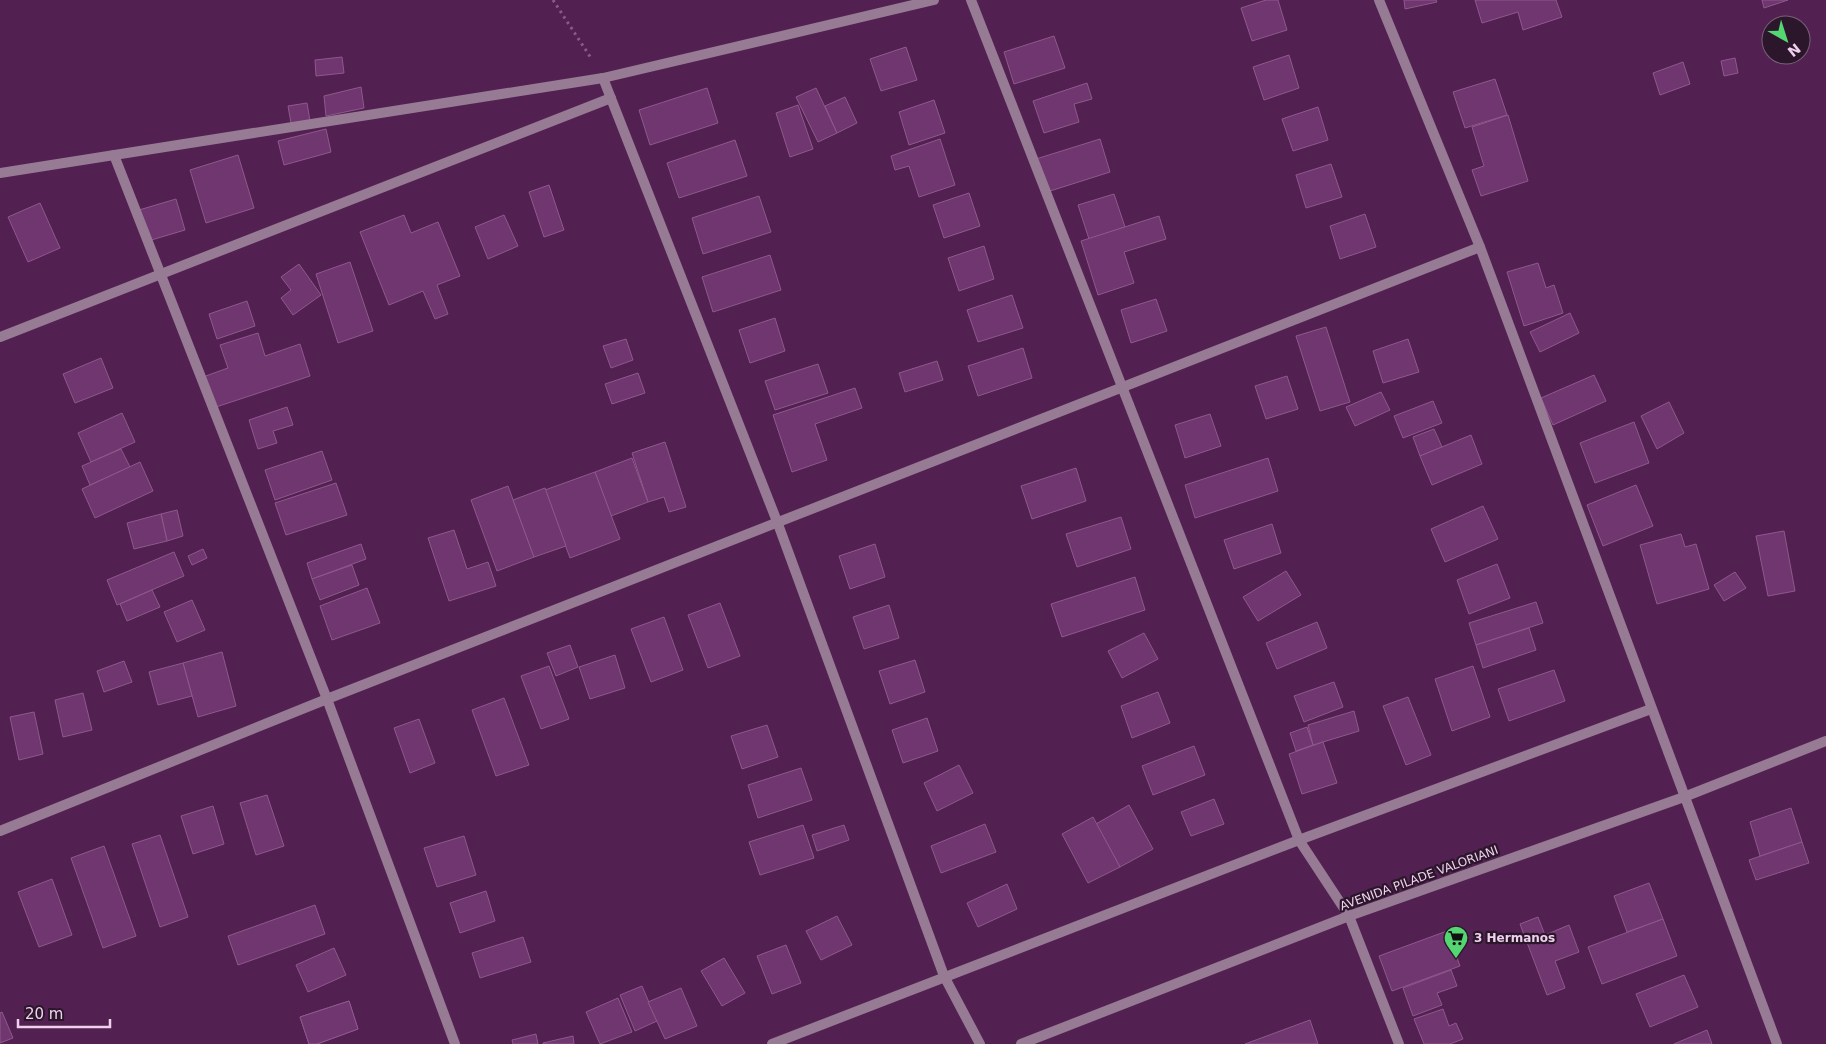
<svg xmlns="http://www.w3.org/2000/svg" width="1826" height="1044" viewBox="0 0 1826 1044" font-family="'DejaVu Sans',sans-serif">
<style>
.building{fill:#70366f;stroke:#8e598c}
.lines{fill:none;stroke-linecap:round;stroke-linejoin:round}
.path{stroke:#875c85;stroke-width:3;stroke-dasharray:2.5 4;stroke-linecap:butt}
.minor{stroke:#977b95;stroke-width:10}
.labels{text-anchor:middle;stroke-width:4.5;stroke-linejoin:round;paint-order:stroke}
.street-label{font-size:12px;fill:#efd1ed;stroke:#2b162b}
.poi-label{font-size:12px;font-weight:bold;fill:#efd1ed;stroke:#2b162b;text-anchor:start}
</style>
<rect width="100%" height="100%" fill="#522151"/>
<g class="building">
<polygon points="1266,0 1278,0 1287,30 1252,41 1241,8"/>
<polygon points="1404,0 1436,0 1437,2 1405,9"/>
<polygon points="1475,0 1556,0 1562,17 1523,30 1518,12 1482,23"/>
<polygon points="1762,0 1788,0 1764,8"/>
<polygon points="1054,36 1065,68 1014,84 1004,52"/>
<polygon points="906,47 917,80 881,91 870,59"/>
<polygon points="1289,55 1299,88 1264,100 1253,67"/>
<polygon points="342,57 344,73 316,76 315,60"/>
<polygon points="1735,58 1738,73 1724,76 1721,61"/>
<polygon points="1683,62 1690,84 1660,95 1653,73"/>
<polygon points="1495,79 1507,115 1465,128 1453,92"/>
<polygon points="1087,83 1092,99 1074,104 1079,122 1044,133 1033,101"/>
<polygon points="361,87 364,108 326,116 324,96"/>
<polygon points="707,88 718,123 650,145 639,110"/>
<polygon points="816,88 837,133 818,142 796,97"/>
<polygon points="845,97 857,123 837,133 825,106"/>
<polygon points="934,100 945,133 909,145 899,112"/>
<polygon points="307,103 310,121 291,123 288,106"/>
<polygon points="798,105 813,149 790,157 776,113"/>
<polygon points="1318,107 1328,140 1293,151 1282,119"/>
<polygon points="1508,115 1528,181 1481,196 1472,170 1484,166 1472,127"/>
<polygon points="326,129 331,152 284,165 278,141"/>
<polygon points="940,139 955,185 919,197 909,166 895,170 891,156"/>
<polygon points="1100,139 1110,172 1047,192 1036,159"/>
<polygon points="735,140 747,176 679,198 667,163"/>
<polygon points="238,155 254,208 206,223 190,170"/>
<polygon points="1331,164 1342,197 1306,208 1296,175"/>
<polygon points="549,185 564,230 544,237 529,192"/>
<polygon points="969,193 980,226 944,238 933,205"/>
<polygon points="1114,194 1125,227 1089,239 1078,205"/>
<polygon points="759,196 771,232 703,254 692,218"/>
<polygon points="176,199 185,230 148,241 139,210"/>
<polygon points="40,203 60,248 28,262 8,217"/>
<polygon points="1365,214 1376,247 1340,259 1330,226"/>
<polygon points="404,215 411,233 438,222 460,276 437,285 448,314 435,319 423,291 389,305 360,232"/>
<polygon points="504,215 518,246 488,259 475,227"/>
<polygon points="1159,216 1166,239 1124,252 1134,283 1098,295 1081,241"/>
<polygon points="984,246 994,279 959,291 948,258"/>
<polygon points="770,255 781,290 713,312 702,277"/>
<polygon points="350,262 373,331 338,343 316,274"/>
<polygon points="1538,263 1546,288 1554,285 1563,313 1524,326 1507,272"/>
<polygon points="299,264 321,295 293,315 281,298 291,290 281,277"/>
<polygon points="1012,295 1023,328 978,342 967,310"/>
<polygon points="1156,299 1167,331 1131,343 1121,310"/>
<polygon points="247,301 255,326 217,339 209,314"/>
<polygon points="1570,313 1579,333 1540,352 1530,332"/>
<polygon points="775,318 785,351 750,363 739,330"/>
<polygon points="1326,327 1350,402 1320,411 1296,336"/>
<polygon points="258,333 265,356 300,344 310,376 213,408 203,377 228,368 220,345"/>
<polygon points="626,339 633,360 611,368 603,346"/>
<polygon points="1408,339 1419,372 1383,383 1373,351"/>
<polygon points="1023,348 1032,378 978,396 968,366"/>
<polygon points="101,358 113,388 75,403 63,374"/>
<polygon points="937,361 943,380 905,392 899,373"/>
<polygon points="818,364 828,393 775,410 765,381"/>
<polygon points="638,373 645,393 612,404 605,384"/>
<polygon points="1594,375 1606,401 1553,425 1541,398"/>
<polygon points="1287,376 1298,409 1266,419 1255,386"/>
<polygon points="855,388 862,408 815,424 827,460 792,472 773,415"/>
<polygon points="1381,392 1390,410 1355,426 1346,407"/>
<polygon points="1433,401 1442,423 1403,438 1394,416"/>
<polygon points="1669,402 1684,433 1657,449 1641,416"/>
<polygon points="287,407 293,425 273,431 277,443 258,449 249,420"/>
<polygon points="122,413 135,442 91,462 78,433"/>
<polygon points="1210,414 1221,446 1185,458 1175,425"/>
<polygon points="1634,422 1649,463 1595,483 1580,443"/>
<polygon points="1434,429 1442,447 1420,456 1413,437"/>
<polygon points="1471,435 1482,464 1432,485 1420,456"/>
<polygon points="665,442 686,507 669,512 664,497 648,502 632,453"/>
<polygon points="121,449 130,467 90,485 82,466"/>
<polygon points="322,451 332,480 275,500 265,470"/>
<polygon points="632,458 648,502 611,516 595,472"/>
<polygon points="1268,458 1278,491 1195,518 1185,485"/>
<polygon points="140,462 153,491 95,518 82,489"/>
<polygon points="1076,468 1086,501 1032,519 1021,486"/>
<polygon points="595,472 620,539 570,558 545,490"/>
<polygon points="336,483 347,515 286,535 275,503"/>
<polygon points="1636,485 1653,526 1603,546 1587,505"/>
<polygon points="508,486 534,557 497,571 471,500"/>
<polygon points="545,488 566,546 534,557 513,500"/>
<polygon points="1483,506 1498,539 1445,562 1431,529"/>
<polygon points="177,510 183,536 167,541 161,514"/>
<polygon points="161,514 167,541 134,549 127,523"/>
<polygon points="1121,517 1131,549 1077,567 1066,534"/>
<polygon points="1272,524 1281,553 1234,569 1224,540"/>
<polygon points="454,530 467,569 488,562 496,586 449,601 428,538"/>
<polygon points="1784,531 1795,591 1768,596 1756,536"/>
<polygon points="1681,534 1685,547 1696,544 1709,589 1657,604 1640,545"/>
<polygon points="361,544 366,559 312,579 307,563"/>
<polygon points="875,544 885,577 850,589 839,556"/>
<polygon points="203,549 207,558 192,565 188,556"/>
<polygon points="174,552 184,576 117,605 107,580"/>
<polygon points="1497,564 1510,598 1469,614 1457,580"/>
<polygon points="352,565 359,585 320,600 312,579"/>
<polygon points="1286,571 1301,595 1258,621 1243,597"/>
<polygon points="1735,572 1746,588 1724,601 1714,585"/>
<polygon points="1135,577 1145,610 1062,637 1051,604"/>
<polygon points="367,588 380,623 332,640 320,606"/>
<polygon points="152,590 160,607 127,621 120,604"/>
<polygon points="192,600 205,630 177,642 164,612"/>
<polygon points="1536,602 1543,623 1476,645 1469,623"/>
<polygon points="720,603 740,656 708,668 688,615"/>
<polygon points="889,605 899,638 864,649 853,617"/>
<polygon points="664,617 683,670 651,682 631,629"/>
<polygon points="1317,622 1327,648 1277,669 1266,643"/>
<polygon points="1529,628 1536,650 1483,668 1476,645"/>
<polygon points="1144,633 1158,659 1122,678 1108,651"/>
<polygon points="570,645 578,667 556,676 547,653"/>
<polygon points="222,652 236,706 198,717 183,663"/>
<polygon points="615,655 625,688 590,699 579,667"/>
<polygon points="915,660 925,692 890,704 879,671"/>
<polygon points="124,661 132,682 104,692 97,671"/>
<polygon points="183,663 192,696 158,705 149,672"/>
<polygon points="549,666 569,719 541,729 521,676"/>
<polygon points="1473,666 1490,717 1452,731 1435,679"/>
<polygon points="1554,670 1565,701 1509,721 1498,689"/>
<polygon points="1334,682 1343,707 1304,722 1294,696"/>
<polygon points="1158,692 1170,723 1132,738 1121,706"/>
<polygon points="83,693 92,730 63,737 55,700"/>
<polygon points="1408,697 1431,755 1406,765 1383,706"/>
<polygon points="504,698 529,765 496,776 472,710"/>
<polygon points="1354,711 1359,731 1313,745 1308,725"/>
<polygon points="34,712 43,754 19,760 10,717"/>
<polygon points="927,718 938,751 903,763 892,730"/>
<polygon points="419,719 435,763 410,773 394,728"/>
<polygon points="767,725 778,757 742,769 731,736"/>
<polygon points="1307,727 1313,745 1296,751 1290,733"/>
<polygon points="1323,742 1337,783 1302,794 1289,754"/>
<polygon points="1194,746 1205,775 1153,795 1142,766"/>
<polygon points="959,765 973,793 937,811 924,783"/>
<polygon points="801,768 812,800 758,818 748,785"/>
<polygon points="267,795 284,846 256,855 240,803"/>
<polygon points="1214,799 1224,824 1191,836 1181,812"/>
<polygon points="1129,805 1153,849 1120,867 1096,824"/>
<polygon points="213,806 224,844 193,854 181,816"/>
<polygon points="1791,808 1802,842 1760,856 1750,822"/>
<polygon points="1093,817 1120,867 1088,883 1062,834"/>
<polygon points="985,824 996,852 941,873 931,846"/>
<polygon points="803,825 814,858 760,875 749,842"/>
<polygon points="844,825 849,840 817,851 812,835"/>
<polygon points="160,835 188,917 160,927 132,844"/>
<polygon points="464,836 476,875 437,887 424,848"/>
<polygon points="1802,842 1809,863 1756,880 1749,860"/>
<polygon points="104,846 136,936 103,948 71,858"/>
<polygon points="52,879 72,935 39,947 18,892"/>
<polygon points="1649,883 1663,919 1627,932 1614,896"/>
<polygon points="1007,884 1017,909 978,927 967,903"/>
<polygon points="486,891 495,921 460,933 450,903"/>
<polygon points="315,905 325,934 238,965 228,936"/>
<polygon points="837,916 852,945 821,960 806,931"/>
<polygon points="1538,917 1545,935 1569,925 1579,952 1555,961 1565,988 1547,995 1520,924"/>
<polygon points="1663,919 1677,956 1602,984 1588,947"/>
<polygon points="1447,931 1460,966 1392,991 1379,956"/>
<polygon points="523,937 531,962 480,978 472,953"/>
<polygon points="786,945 801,983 772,994 757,956"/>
<polygon points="334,948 346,975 308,992 296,965"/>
<polygon points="724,958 745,993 722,1006 701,971"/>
<polygon points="1451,970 1457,986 1437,993 1442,1005 1413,1016 1403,988"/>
<polygon points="1684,975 1698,1007 1650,1027 1636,994"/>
<polygon points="642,986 657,1021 635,1031 620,995"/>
<polygon points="681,988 697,1026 665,1039 648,1002"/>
<polygon points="618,998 632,1032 600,1044 586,1012"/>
<polygon points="349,1001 358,1029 317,1044 309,1044 300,1017"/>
<polygon points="349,1001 358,1029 317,1044 309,1044 300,1017"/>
<polygon points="1443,1009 1449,1026 1456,1023 1463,1039 1450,1044 1424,1044 1414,1019"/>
<polygon points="2,1012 13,1038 0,1043 0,1013"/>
<polygon points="1310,1020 1318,1044 1245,1044"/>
<polygon points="1707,1030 1712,1044 1674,1044"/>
<polygon points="536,1034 538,1044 513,1044 512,1040"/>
<polygon points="573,1036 574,1044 543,1044 543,1043"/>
</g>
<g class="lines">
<polyline class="path" points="553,0 591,58"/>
<g class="minor">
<polyline points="971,0 1299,840 1349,916 1399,1044"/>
<polyline points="1379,0 1480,247 1777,1044"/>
<polyline points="603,78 778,524 944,976 980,1044"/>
<polyline points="114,155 327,699 455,1044"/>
<polyline points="0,173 603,78 934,0"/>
<polyline points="0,337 611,98"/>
<polyline points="0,831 327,699 1480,247"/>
<polyline points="772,1044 1299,840 1651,709"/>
<polyline points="1021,1044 1349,916 1684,797 1826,741"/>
</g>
</g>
<defs>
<symbol id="supermarket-pin" viewBox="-11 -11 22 30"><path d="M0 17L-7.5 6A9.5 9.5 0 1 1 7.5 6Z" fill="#54d672" stroke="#2b162b"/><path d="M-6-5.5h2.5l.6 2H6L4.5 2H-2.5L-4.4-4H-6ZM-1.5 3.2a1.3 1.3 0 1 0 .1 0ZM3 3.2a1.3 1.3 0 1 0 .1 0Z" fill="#111"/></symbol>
</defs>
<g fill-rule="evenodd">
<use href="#supermarket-pin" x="1442" y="924" width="28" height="38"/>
</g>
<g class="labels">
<g class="street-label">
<text transform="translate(1419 878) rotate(-20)" y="4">AVENIDA PILADE VALORIANI</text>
</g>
<g class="poi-label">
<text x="1474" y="942">3 Hermanos</text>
</g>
</g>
<g transform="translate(1786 40) rotate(141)"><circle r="24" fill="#2b162b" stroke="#796179"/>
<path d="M0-4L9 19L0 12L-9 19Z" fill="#54d672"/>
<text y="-8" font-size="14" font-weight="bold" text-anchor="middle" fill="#efd1ed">N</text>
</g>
<path d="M18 1019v8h92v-8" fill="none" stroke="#efd1ed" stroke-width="2.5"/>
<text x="25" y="1019" font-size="15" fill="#efd1ed" stroke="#2b162b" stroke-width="4" paint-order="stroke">20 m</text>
</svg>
